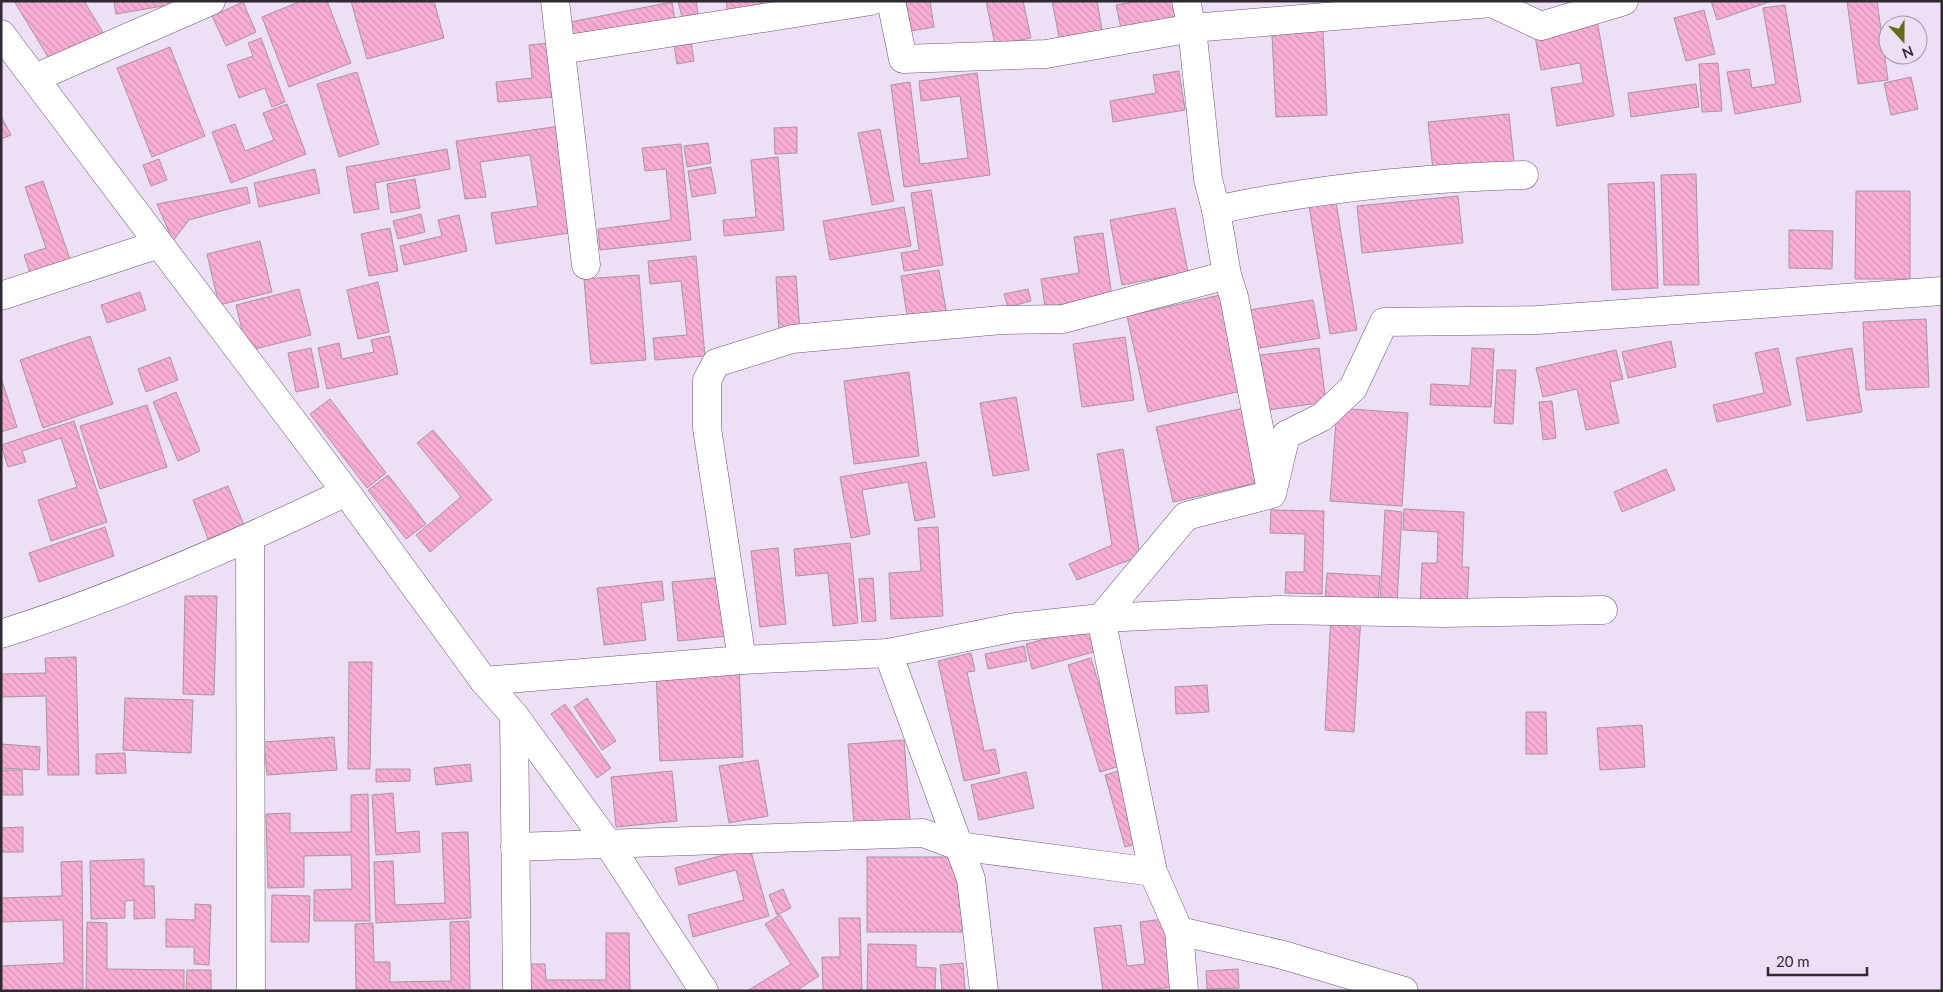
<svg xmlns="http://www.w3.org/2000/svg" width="1943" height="992" viewBox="0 0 1943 992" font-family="Lato,sans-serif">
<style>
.building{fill:url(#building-back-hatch);stroke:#ac94a0}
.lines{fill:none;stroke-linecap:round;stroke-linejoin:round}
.minor-casing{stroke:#675a6d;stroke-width:29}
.secondary-casing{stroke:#675a6d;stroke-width:29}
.minor{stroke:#fff;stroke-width:28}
.secondary{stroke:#fff;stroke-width:28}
</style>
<defs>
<pattern id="building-back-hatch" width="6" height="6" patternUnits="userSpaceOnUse" patternTransform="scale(1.25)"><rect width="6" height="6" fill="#f8add5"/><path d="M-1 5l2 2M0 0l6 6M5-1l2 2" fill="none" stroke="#d595b7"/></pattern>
</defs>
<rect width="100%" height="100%" fill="#eddff5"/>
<g class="building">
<polygon points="14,1 84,1 104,34 53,65"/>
<polygon points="114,1 174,1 175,4 116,14"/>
<polygon points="301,1 327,1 351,63 289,87 262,17"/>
<polygon points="351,1 434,1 444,38 367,59"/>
<polygon points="678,1 696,1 698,14 682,17"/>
<polygon points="726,1 762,1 762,7 728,13"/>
<polygon points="906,1 930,1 934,27 911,31"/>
<polygon points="986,1 1023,1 1031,38 995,45"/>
<polygon points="1052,1 1097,1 1103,35 1060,42"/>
<polygon points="1139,1 1181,1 1183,17 1121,28 1116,5"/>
<polygon points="1711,1 1772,1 1717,20"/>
<polygon points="1847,1 1877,1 1888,80 1858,84"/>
<polygon points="243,2 256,32 226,46 212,16"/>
<polygon points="672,2 675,20 574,40 570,22"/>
<polygon points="1785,5 1801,102 1735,114 1727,72 1749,69 1752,88 1776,84 1763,8"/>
<polygon points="1704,10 1715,54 1686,61 1674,18"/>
<polygon points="1597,20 1614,116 1557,126 1551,88 1583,83 1580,63 1541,70 1534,30"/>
<polygon points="1323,31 1327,115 1276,117 1272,34"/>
<polygon points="261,38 285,102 272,107 265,88 239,98 227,65 253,56 248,43"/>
<polygon points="691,42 694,61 677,64 674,45"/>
<polygon points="549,43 554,97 498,102 496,82 532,78 529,45"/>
<polygon points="170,47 205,136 152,157 117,68"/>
<polygon points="1718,63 1722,111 1702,112 1699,64"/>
<polygon points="1179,71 1185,110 1113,122 1110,101 1156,93 1153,75"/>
<polygon points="357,72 379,144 339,157 317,84"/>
<polygon points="977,73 990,175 904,187 891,85 910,82 920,164 968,158 960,96 921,101 919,81"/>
<polygon points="1911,77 1918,109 1891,115 1884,83"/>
<polygon points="1696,84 1699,107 1631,117 1628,93"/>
<polygon points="287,104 306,154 231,183 212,132 235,124 245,151 274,140 263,113"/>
<polygon points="1509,114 1514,162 1433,170 1428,122"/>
<polygon points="1,116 11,135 1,139"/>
<polygon points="560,126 576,232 496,244 491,213 538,206 530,155 480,162 486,197 465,199 456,141"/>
<polygon points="797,127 797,153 775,154 774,128"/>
<polygon points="880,129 894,201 872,205 858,133"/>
<polygon points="708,143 711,163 687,167 684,146"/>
<polygon points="681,144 691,240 600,250 598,229 671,220 666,169 645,171 642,148"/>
<polygon points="447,149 450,169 375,183 379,209 354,213 346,167"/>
<polygon points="778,157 784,230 724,236 723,220 756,217 751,160"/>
<polygon points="159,159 167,180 151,186 143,165"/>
<polygon points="711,167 716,193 692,197 688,171"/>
<polygon points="315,169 320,193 259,207 254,183"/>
<polygon points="1696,174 1699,285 1664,285 1661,175"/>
<polygon points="415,179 420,208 391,213 387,184"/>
<polygon points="43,181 70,259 30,273 24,255 46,248 25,187"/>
<polygon points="1654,182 1658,288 1612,290 1608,184"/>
<polygon points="247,187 250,203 189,220 173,241 157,204"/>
<polygon points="931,190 943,265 904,271 901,253 919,250 911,193"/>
<polygon points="1856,191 1910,191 1910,279 1855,279"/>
<polygon points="1458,196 1463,243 1362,253 1357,206"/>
<polygon points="1336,202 1357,330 1330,334 1309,206"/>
<polygon points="904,207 911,246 830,260 823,221"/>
<polygon points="1175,208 1188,272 1122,285 1110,220"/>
<polygon points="421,214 425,232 398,239 393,221"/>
<polygon points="459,215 467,251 404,265 400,246 442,236 438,220"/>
<polygon points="390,228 398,271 369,276 361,234"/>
<polygon points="1789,230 1833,231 1832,269 1789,268"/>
<polygon points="1103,233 1112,297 1045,307 1041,279 1079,273 1074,237"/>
<polygon points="260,241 272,292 219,305 207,254"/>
<polygon points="696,256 705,356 655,360 653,338 687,335 681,281 650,284 648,261"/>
<polygon points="939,270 947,315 908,322 901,276"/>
<polygon points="639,275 646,360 591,364 584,279"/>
<polygon points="796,276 800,331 779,333 776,277"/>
<polygon points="378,282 389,332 358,339 347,290"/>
<polygon points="299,289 311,335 247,351 236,305"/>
<polygon points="1028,289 1031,301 1008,307 1004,294"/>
<polygon points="140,292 146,310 107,323 101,305"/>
<polygon points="1220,295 1241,391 1148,412 1127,316"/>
<polygon points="1313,300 1320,338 1248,350 1242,311"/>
<polygon points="1926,319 1929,387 1866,390 1863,322"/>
<polygon points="90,336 113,404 43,428 20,360"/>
<polygon points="390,336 398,374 327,389 318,348 339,343 342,359 374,352 371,340"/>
<polygon points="1125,337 1134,400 1082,407 1073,344"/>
<polygon points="1671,341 1676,367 1628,378 1622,352"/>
<polygon points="311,348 319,387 296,392 288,353"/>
<polygon points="1319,348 1326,402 1268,410 1260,355"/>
<polygon points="1472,348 1494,349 1491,407 1430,405 1431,384 1470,386"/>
<polygon points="1778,348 1791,405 1717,422 1713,405 1764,393 1755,353"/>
<polygon points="1852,348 1862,412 1807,421 1796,358"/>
<polygon points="1616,350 1623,379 1610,382 1619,423 1586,430 1577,389 1543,397 1536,368"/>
<polygon points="170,357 178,380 146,392 138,369"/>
<polygon points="1497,370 1516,370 1513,424 1494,423"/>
<polygon points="909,372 919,456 854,464 844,381"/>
<polygon points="1,378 17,427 1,432"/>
<polygon points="176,392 200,451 178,461 153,402"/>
<polygon points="1016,397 1029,470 993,476 980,403"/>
<polygon points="330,399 386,473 367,488 310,414"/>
<polygon points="1552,401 1556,438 1543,440 1539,402"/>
<polygon points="147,405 167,467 100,489 80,426"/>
<polygon points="1244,408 1261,482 1173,502 1156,427"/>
<polygon points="1337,408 1408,413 1402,506 1330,501"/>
<polygon points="74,421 107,522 51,541 38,500 77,487 61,438 22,451 26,462 8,467 1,445"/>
<polygon points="433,430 492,500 430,552 416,535 461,497 417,443"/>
<polygon points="1123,449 1140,556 1077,580 1069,564 1112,545 1097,454"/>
<polygon points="926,462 935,517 915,521 908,482 862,490 870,534 851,538 840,477"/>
<polygon points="1666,469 1675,490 1622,512 1614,492"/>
<polygon points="388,475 426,524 406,539 368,490"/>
<polygon points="228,486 244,525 208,539 193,500"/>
<polygon points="1404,509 1464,512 1462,567 1469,567 1467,606 1420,605 1422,563 1437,563 1438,532 1403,530"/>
<polygon points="1271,510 1324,511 1322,594 1285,593 1286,572 1304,572 1305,534 1270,533"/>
<polygon points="1385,510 1402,512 1397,603 1380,603"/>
<polygon points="105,527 114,556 39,582 29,553"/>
<polygon points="938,527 943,616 891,619 889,573 921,571 918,528"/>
<polygon points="850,543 858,623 833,626 828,573 796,576 794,549"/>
<polygon points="778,548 786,624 760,627 751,551"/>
<polygon points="1327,573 1380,576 1378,602 1325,600"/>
<polygon points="723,577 728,636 678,641 672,582"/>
<polygon points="873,578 876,621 862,622 859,579"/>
<polygon points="662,581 664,600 641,603 646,640 604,645 597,588"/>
<polygon points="185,596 217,596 214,695 183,694"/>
<polygon points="1331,614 1361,615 1354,732 1325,730"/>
<polygon points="1091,627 1097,651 1032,669 1026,644"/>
<polygon points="1024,646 1027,661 988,669 985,654"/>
<polygon points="971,653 975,671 967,672 984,751 995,749 1000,773 964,781 938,661"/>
<polygon points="76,657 79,775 48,775 46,696 1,697 1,674 46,673 45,658"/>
<polygon points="1091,658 1123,765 1100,772 1068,665"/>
<polygon points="349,662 372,662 370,769 348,769"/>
<polygon points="739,667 743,757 660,761 656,671"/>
<polygon points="1207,685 1209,712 1176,714 1175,687"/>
<polygon points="125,698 193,700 191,753 123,750"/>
<polygon points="587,698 616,741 602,750 574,707"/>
<polygon points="565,704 611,768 597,778 551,714"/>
<polygon points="1526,712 1546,712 1547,754 1526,754"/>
<polygon points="1642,725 1645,767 1600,770 1597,728"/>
<polygon points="334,737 337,770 267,775 264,742"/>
<polygon points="904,740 910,821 854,826 848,744"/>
<polygon points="1,744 40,747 39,770 1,768"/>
<polygon points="125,753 126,773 96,774 96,754"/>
<polygon points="758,760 768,816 729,823 719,766"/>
<polygon points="470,764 472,781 436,785 434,768"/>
<polygon points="376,769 410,769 410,781 376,782"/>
<polygon points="1,770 22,770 23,795 1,795"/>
<polygon points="1122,770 1143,842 1125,847 1105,775"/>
<polygon points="672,771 677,821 616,827 611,777"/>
<polygon points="1026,772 1034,808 979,820 971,785"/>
<polygon points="393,793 396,833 419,831 420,852 376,855 372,795"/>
<polygon points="368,794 370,921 314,921 314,890 352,889 351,855 304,856 304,887 268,888 266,814 290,813 290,833 351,832 351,795"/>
<polygon points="23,827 23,852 1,852 1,828"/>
<polygon points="468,832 471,918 376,923 374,862 393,861 395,905 445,903 442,833"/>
<polygon points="750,848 769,916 693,937 688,915 744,900 736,870 679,885 675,868"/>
<rect x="867" y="857" width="95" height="75"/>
<polygon points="144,859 144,886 154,886 155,918 134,919 134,900 125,901 125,918 91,919 90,861"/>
<polygon points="82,861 83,989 1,991 1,966 64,963 63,920 1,922 1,898 62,896 61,862"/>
<polygon points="783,889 791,908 777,915 769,895"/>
<polygon points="272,895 310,896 309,942 271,942"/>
<polygon points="195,904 211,905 209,965 194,964 194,947 166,947 166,919 195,920"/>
<polygon points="780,915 819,976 796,991 747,991 791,964 765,924"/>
<polygon points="839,918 860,918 862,991 823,991 822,957 840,957"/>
<polygon points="1163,919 1172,987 1140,991 1103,991 1094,928 1121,925 1127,966 1145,964 1140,922"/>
<polygon points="469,921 470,991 356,991 355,924 373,923 374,962 390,962 390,982 451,981 450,922"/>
<polygon points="87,922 107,923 107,969 184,970 184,991 86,991"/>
<polygon points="606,933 629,933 630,991 529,991 529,964 545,964 546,980 606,980"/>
<polygon points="868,944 916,945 916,967 936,968 935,991 867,991"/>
<polygon points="963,963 965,991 942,991 940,965"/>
<polygon points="1238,969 1239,988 1207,989 1206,971"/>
<polygon points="187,970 211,970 211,991 186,991"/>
</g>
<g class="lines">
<defs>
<g id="minor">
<polyline points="555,1 586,265"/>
<polyline points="891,1 903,59 1046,54 1192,28 1492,3 1541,26 1624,1"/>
<polyline points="1186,1 1192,28 1208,179 1216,210 1227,275 1234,297 1270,485"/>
<polyline points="561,50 871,1"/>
<polyline points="35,78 211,1"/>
<path d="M 1216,210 C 1317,188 1420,178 1524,175"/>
<polyline points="1,296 159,244"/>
<polyline points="250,539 251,991"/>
<path d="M 1,634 C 120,596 234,546 346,492"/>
<polyline points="888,653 971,879 984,991"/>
<polyline points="742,660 707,428 707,380 716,363 792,339 1001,320 1063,319 1227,275"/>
<polyline points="484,681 742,660 888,653 1016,627 1101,618 1277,610 1442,613 1603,610"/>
<polyline points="514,715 517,991"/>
<polyline points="515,847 923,833 958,846 1153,872"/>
<polyline points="1179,931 1283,955 1404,991"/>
<polyline points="1184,991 1179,931 1153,872 1101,618 1186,516 1272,494 1286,435 1322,417 1353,388 1384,322 1537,320 1942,291"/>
</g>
<polyline id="secondary" points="1,34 346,492 484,681 514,715 609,845 704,991"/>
</defs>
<use href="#minor" class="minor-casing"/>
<use href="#secondary" class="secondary-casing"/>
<use href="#minor" class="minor"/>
<use href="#secondary" class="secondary"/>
</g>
<rect width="1943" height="992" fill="none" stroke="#2f2932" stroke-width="5"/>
<g transform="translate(1903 40) rotate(159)"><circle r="24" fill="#eddff5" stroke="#a196a7"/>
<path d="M0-4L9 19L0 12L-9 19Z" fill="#616d16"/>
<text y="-8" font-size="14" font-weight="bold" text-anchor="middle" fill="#2f2932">N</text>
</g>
<path d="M1768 967v8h99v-8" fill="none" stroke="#2f2932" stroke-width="2.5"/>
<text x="1776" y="967" font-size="15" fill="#2f2932" stroke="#eddff5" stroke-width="4" paint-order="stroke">20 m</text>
</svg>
